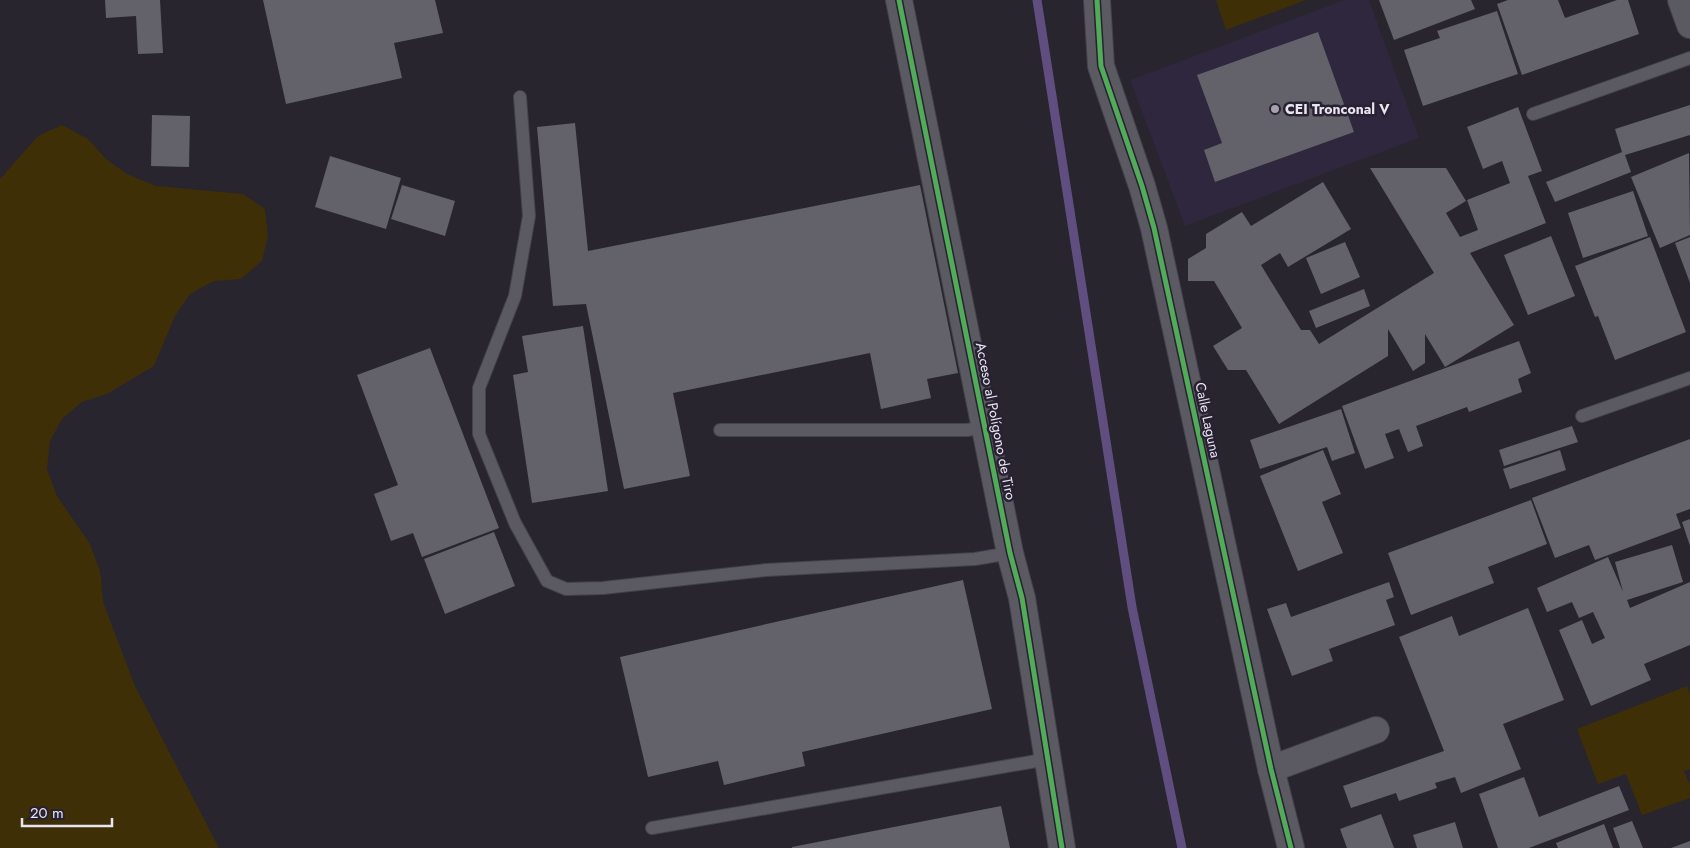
<svg xmlns="http://www.w3.org/2000/svg" width="1690" height="848" viewBox="0 0 1690 848" font-family="Jost,sans-serif">
<style>
.built{fill:#2e273d}
.green{fill:#3e2f07}
.lines{fill:none;stroke-linecap:round;stroke-linejoin:round}
.stream{stroke:#604e80;stroke-width:9}
.building{fill:#636169}
.lane-casing{stroke:#44424a;stroke-width:14}
.street-casing{stroke:#44424a;stroke-width:28}
.lane{stroke:#5b5961;stroke-width:12}
.street{stroke:#5b5961;stroke-width:26}
.cycleway-casing{stroke:#272132;stroke-width:8}
.cycleway{stroke:#51ab58;stroke-width:5}
.poi-dot{fill:#a5a1ac;stroke:#272132;stroke-width:2}
.labels{text-anchor:middle;stroke-width:5;stroke-linejoin:round;paint-order:stroke}
.poi-label{font-size:14px;font-weight:bold;fill:#e8e4f0;stroke:#272132;text-anchor:start}
.street-label{font-size:14px;fill:#e8e4f0;stroke:#272132}
</style>
<rect width="100%" height="100%" fill="#28252e"/>
<polygon class="built" points="1344,0 1369,0 1419,138 1185,226 1130,80"/>
<g class="green">
<polygon points="1216,0 1306,0 1226,30"/>
<polygon points="62,125 88,139 106,159 127,174 156,186 243,194 265,209 268,236 262,261 241,279 214,281 190,294 175,316 154,366 107,394 82,402 62,419 50,441 47,469 57,496 90,544 100,571 103,602 135,686 219,848 0,848 0,179 38,136"/>
<polygon points="1687,686 1690,695 1690,769 1684,771 1690,785 1690,798 1642,815 1626,774 1598,784 1577,729"/>
</g>
<g class="lines">
<polyline class="stream" points="1037,0 1132,607 1182,848"/>
</g>
<g class="building">
<polygon points="105,0 160,0 163,53 138,54 136,16 106,18"/>
<polygon points="263,0 435,0 443,33 394,43 402,78 286,104"/>
<polygon points="1379,0 1471,0 1475,9 1394,40"/>
<polygon points="1508,0 1558,0 1565,18 1617,0 1628,0 1639,34 1522,75 1497,4"/>
<polygon points="1497,11 1518,74 1423,106 1404,50 1440,38 1437,31"/>
<polygon points="1318,32 1354,132 1215,182 1204,150 1222,143 1197,75"/>
<polygon points="1690,105 1690,135 1625,155 1631,172 1555,202 1546,182 1622,152 1615,129"/>
<polygon points="1518,107 1542,171 1528,176 1546,223 1470,253 1514,325 1445,367 1425,334 1425,363 1413,371 1388,329 1388,356 1279,424 1246,370 1228,370 1213,346 1242,328 1214,281 1188,281 1188,259 1206,248 1206,234 1242,212 1251,226 1323,182 1351,229 1288,267 1280,253 1261,265 1301,330 1310,330 1319,344 1434,273 1370,168 1446,168 1466,201 1446,213 1460,237 1478,230 1467,200 1510,183 1502,161 1483,169 1467,127"/>
<polygon points="152,115 190,116 189,167 151,166"/>
<polygon points="575,123 588,251 920,185 958,373 927,379 931,398 881,409 870,353 673,393 690,476 624,489 586,304 553,306 537,127"/>
<polygon points="1689,153 1690,235 1660,248 1631,177"/>
<polygon points="330,156 401,178 386,229 315,207"/>
<polygon points="402,185 455,201 445,236 391,219"/>
<polygon points="1633,191 1648,236 1583,258 1568,213"/>
<polygon points="1551,236 1575,296 1528,315 1504,255"/>
<polygon points="1650,237 1686,332 1615,360 1598,316 1595,317 1575,266"/>
<polygon points="1690,237 1690,283 1675,243"/>
<polygon points="1345,242 1360,277 1321,294 1306,258"/>
<polygon points="1364,289 1370,306 1316,328 1309,311"/>
<polygon points="583,326 608,491 532,503 513,375 528,372 522,336"/>
<polygon points="1519,341 1531,373 1518,379 1522,392 1469,412 1467,407 1416,426 1423,446 1408,452 1399,429 1385,434 1394,458 1365,469 1342,406"/>
<polygon points="430,348 499,528 422,557 413,533 391,541 374,494 398,485 357,375"/>
<polygon points="1341,409 1355,453 1332,461 1327,447 1260,469 1250,440"/>
<polygon points="1572,426 1578,442 1504,466 1499,450"/>
<polygon points="1690,439 1690,509 1676,514 1681,528 1595,560 1589,545 1555,558 1532,498"/>
<polygon points="1323,450 1341,494 1322,502 1343,553 1298,571 1260,476"/>
<polygon points="1560,450 1566,470 1510,489 1503,469"/>
<polygon points="1531,500 1547,544 1488,567 1494,583 1411,615 1388,553"/>
<polygon points="1690,519 1690,546 1682,522"/>
<polygon points="494,532 515,586 445,614 424,559"/>
<polygon points="1672,545 1683,582 1627,600 1630,608 1690,582 1690,645 1644,664 1651,680 1591,706 1559,630 1582,620 1592,644 1605,638 1593,612 1579,618 1572,602 1547,612 1537,588 1608,557 1623,592 1615,562"/>
<polygon points="963,580 992,709 802,752 805,766 724,785 718,761 648,777 620,657"/>
<polygon points="1389,582 1394,597 1386,600 1395,625 1329,649 1333,661 1292,676 1267,609 1286,603 1291,617"/>
<polygon points="1528,608 1564,700 1503,724 1521,769 1461,793 1455,777 1435,783 1437,788 1399,801 1396,793 1351,808 1343,786 1444,751 1399,637 1452,616 1459,636"/>
<polygon points="1524,777 1539,817 1619,786 1629,810 1529,848 1498,848 1479,794"/>
<polygon points="1001,806 1010,848 792,848 792,847"/>
<polygon points="1381,814 1394,848 1347,848 1340,829"/>
<polygon points="1632,821 1643,848 1620,848 1613,828"/>
<polygon points="1455,822 1463,848 1417,848 1413,835"/>
<polygon points="1604,824 1613,848 1558,848 1556,843"/>
<polygon points="1690,841 1690,848 1671,848"/>
</g>
<g class="lines">
<defs>
<g id="lane">
<polyline points="520,97 529,216 515,296 479,388 479,434 515,523 547,581 566,589 603,588 766,570 975,559 1010,553"/>
<polyline points="1533,114 1690,58"/>
<polyline points="1582,416 1690,378"/>
<polyline points="720,430 967,430 986,427"/>
<polyline points="652,828 1048,759"/>
</g>
<g id="street">
<polyline points="899,0 1010,553 1022,598 1062,848"/>
<polyline points="1097,0 1101,66 1142,186 1154,228 1271,769 1291,848"/>
<polyline points="1681,0 1690,25"/>
<polyline points="1271,769 1376,730"/>
</g>
</defs>
<use href="#lane" class="lane-casing"/>
<use href="#street" class="street-casing"/>
<use href="#lane" class="lane"/>
<use href="#street" class="street"/>
<defs>
<g id="cycleway">
<polyline points="899,0 1010,553 1022,598 1062,848"/>
<polyline points="1097,0 1101,66 1142,186 1154,228 1271,769 1291,848"/>
</g>
</defs>
<use href="#cycleway" class="cycleway-casing"/>
<use href="#cycleway" class="cycleway"/>
</g>
<circle class="poi-dot" cx="1275" cy="109" r="5"/>
<g class="labels">
<g class="poi-label">
<text x="1285" y="114">CEI Tronconal V</text>
</g>
<g class="street-label">
<text transform="translate(1208 420) rotate(78)" y="5">Calle Laguna</text>
<text transform="translate(996 421) rotate(79)" y="5">Acceso al Polígono de Tiro</text>
</g>
</g>
<path d="M22 818v8h90v-8" fill="none" stroke="#e8e4f0" stroke-width="2.5"/>
<text x="30" y="818" font-size="15" fill="#e8e4f0" stroke="#272132" stroke-width="4" paint-order="stroke">20 m</text>
</svg>
